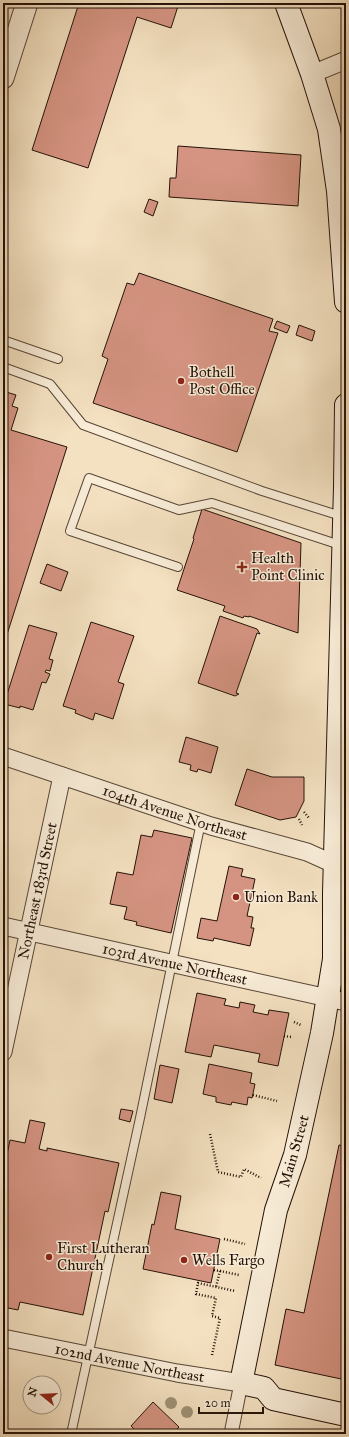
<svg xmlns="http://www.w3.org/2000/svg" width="349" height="1437" viewBox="0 0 349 1437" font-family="'IM FELL Great Primer',serif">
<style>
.building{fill:#d59482;stroke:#241208}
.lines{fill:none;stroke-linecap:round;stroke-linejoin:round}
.service-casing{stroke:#584636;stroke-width:10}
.pedestrian-casing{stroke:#584636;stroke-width:15}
.minor-casing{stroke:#584636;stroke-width:19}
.tertiary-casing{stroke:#584636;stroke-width:23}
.secondary-casing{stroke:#241208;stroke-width:24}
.path{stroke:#241208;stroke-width:2.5;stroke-dasharray:1 2;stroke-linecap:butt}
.service{stroke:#f8ecd7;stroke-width:8}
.pedestrian{stroke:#f8ecd7;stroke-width:13}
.minor{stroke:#f8ecd7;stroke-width:17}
.tertiary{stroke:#f8ecd7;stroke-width:21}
.secondary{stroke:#f8ecd7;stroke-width:22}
.tree{fill:#9e9176}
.poi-dot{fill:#8f2418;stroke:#f8ecd7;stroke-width:1.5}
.labels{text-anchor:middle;stroke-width:3;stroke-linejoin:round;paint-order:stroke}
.poi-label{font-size:15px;fill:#241208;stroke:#f8ecd7;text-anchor:start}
.street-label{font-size:15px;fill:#241208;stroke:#f8ecd7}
</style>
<rect width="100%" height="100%" fill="#f4e1c1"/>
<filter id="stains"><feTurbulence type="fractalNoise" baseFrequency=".005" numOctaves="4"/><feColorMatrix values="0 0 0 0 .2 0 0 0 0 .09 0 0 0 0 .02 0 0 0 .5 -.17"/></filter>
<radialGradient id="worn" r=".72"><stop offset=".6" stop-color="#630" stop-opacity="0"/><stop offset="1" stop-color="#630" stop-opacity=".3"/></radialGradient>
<g class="building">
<polygon points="79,3 179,3 171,28 137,17 88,168 32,150"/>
<polygon points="178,146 301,155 298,206 169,197 170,178 176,178"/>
<polygon points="149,199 158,202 153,216 144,212"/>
<polygon points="139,273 273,319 269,331 278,333 237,452 93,403 108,359 102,356 127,283 134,285"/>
<polygon points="277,321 290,326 287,333 274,328"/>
<polygon points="299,325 315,331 312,341 296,335"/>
<polygon points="3,391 16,395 12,406 18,408 11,430 67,447 3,647 3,467 5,462 3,461"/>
<polygon points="202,509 301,543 298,633 249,616 249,617 244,616 243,618 223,611 225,606 177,590 194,539 193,538"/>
<polygon points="47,564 68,572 61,591 40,583"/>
<polygon points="220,616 257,629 260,634 257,633 236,693 239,694 235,696 198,683"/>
<polygon points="91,622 134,636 118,682 124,684 113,719 95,713 93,720 75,713 76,710 63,706"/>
<polygon points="29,625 57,633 49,659 53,660 50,671 46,670 45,672 50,674 46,683 42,682 33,710 20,706 20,708 4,704"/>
<polygon points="186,737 218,747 211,773 198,769 197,772 190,770 191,765 179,762"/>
<polygon points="247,769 272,777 304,777 304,801 296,817 280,820 235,805"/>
<polygon points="154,830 192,838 171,933 136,925 137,922 124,919 127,907 110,904 117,872 133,875 141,835 152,837"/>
<polygon points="229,866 243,869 241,876 255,879 247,916 253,917 251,928 254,928 250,946 214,938 213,941 197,938 201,918 217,921"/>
<polygon points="197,993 226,999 224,1005 239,1008 240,1002 255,1005 253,1012 268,1015 269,1010 289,1013 278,1066 258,1062 260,1054 214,1045 211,1057 185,1052"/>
<polygon points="209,1064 252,1073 250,1083 255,1084 252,1098 248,1097 247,1105 232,1102 231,1105 216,1102 216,1097 203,1094"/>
<polygon points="160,1065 179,1069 172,1103 154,1099"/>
<polygon points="121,1109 133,1111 130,1122 119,1119"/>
<polygon points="30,1120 45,1123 39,1149 47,1151 47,1148 119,1163 108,1212 105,1211 83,1315 20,1302 18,1310 3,1307 3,1173 10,1140 25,1143"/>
<polygon points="339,1145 346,1146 346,1380 275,1365 286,1309 304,1313"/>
<polygon points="161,1192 181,1196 175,1229 220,1239 211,1283 143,1269 152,1224 154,1225"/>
<polygon points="153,1402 179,1427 177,1429 186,1431 185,1434 139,1434 131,1426"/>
</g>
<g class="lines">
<defs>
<g id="service">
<polyline points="3,340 58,359"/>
<polyline points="3,367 50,384 83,425 262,491 344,517"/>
<polyline points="178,567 70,531 89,478 179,510 212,503 343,546"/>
<polyline points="71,1434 140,1118 201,822"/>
</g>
<polyline id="pedestrian" points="231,1434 241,1383"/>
<g id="minor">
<polyline points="312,74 346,60"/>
<path id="s1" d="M 3,756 L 211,826 L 307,852 L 336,865"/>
<path id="s2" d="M 3,926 L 346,1002"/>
<path id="s3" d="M 3,1052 L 62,776"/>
<path id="s4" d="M 3,1338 L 177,1373 L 241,1383"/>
</g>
<polyline id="tertiary" points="3,78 27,3"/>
<g id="secondary">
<polyline points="286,3 312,74 329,129 338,191 346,302"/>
<polyline points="346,405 345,487 334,893 334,959 322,1033 295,1155 276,1210 241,1383 264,1388 273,1399 346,1415"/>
</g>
</defs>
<use href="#service" class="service-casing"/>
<use href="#pedestrian" class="pedestrian-casing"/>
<use href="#minor" class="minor-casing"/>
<use href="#tertiary" class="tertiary-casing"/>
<use href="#secondary" class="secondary-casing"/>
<g class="path">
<polyline points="304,812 309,818"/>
<polyline points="299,819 302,825"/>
<polyline points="294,1022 301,1025"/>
<polyline points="284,1036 291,1037"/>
<polyline points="253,1095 277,1101"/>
<polyline points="210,1134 218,1172 241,1177 244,1169 261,1178"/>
<polyline points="224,1239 245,1244"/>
<polyline points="214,1270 220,1271 216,1287"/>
<polyline points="220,1271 239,1275"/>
<polyline points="212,1355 220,1318 212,1316 216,1298 196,1294 198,1283 235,1291"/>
</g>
<use href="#service" class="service"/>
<use href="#pedestrian" class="pedestrian"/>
<use href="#minor" class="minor"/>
<use href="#tertiary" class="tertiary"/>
<use href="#secondary" class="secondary"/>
</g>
<g class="tree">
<circle cx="171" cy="1403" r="6"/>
<circle cx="187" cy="1412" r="6"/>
</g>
<g class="poi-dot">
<circle cx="181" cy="381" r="4"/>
<path d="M240 561h4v4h4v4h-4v4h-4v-4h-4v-4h4z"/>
<circle cx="236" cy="897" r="4"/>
<circle cx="49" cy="1257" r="4"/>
<circle cx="184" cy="1260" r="4"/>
</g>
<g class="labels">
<g class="poi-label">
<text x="189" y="377">Bothell<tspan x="189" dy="17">Post Office</tspan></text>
<text x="251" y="563">Health<tspan x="251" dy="17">Point Clinic</tspan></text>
<text x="244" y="902">Union Bank</text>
<text x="57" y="1253">First Lutheran<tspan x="57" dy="17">Church</tspan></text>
<text x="192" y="1265">Wells Fargo</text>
</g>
<g class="street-label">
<text dy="5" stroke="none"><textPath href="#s1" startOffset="181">104th Avenue Northeast</textPath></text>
<text dy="5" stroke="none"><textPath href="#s3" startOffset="165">Northeast 183rd Street</textPath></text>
<text dy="5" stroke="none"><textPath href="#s2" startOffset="176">103rd Avenue Northeast</textPath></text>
<text transform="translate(294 1151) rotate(-74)" y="5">Main Street</text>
<text dy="5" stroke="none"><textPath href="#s4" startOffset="129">102nd Avenue Northeast</textPath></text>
</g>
</g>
<rect width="349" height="1437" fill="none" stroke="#f4e1c1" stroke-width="16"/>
<rect x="4" y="4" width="341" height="1429" fill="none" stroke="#241208" stroke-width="2"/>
<rect x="8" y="8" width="333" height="1421" fill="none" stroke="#241208"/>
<g transform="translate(42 1395) rotate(288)"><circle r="19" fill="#f8ecd7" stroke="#a39584"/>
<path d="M0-3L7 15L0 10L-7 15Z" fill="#8f2418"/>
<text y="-6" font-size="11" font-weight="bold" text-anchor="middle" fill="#241208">N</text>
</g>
<path d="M199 1407v6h64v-6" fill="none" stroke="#241208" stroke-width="2"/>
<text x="205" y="1407" font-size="12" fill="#241208" stroke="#f8ecd7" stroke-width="3" paint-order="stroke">20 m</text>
<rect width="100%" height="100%" filter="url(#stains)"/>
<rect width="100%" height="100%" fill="url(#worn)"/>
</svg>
